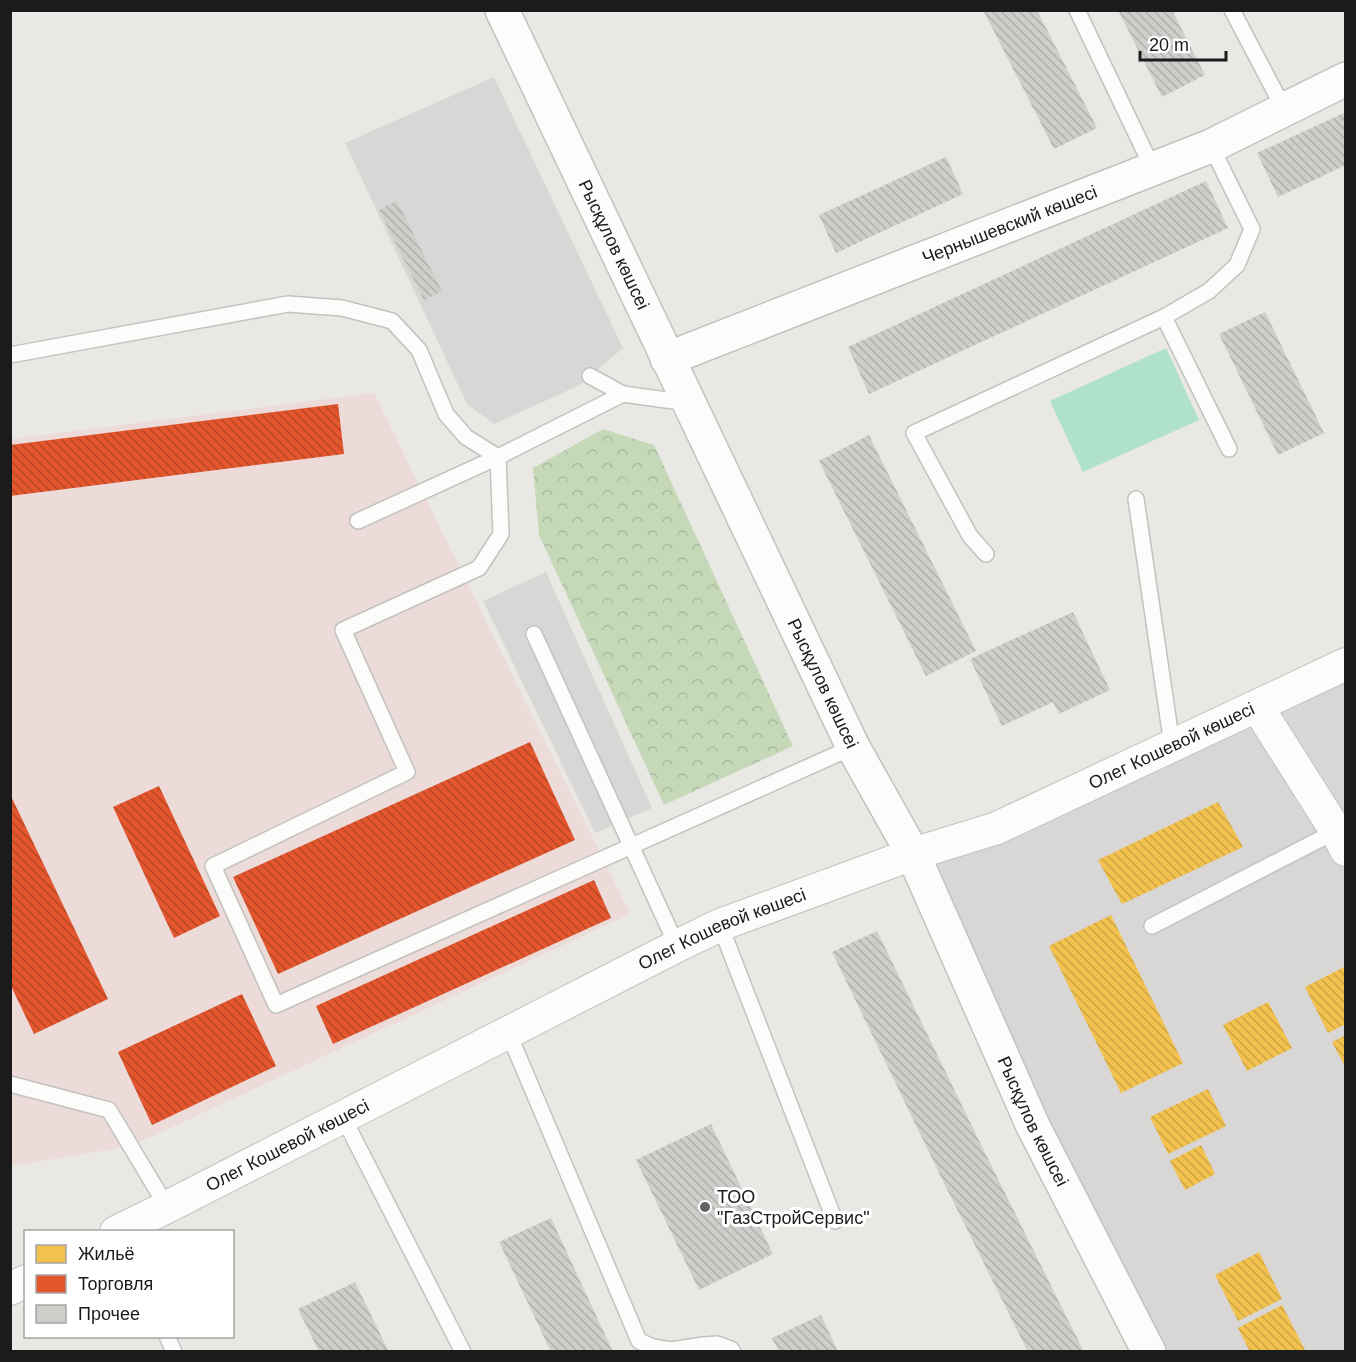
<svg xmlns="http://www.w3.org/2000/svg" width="1356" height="1362" viewBox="0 0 1356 1362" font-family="Helvetica,sans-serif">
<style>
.residential{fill:#d9d7d5}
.commercial{fill:#ecdbd8}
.religious{fill:#d8d7d5}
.forest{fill:url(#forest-crowns)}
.pitch{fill:#afe1cc}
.homes{fill:url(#homes-back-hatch)}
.shops{fill:url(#shops-back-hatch)}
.building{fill:url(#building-back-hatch)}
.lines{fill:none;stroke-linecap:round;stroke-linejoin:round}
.service-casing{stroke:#c2c2c0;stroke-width:18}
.minor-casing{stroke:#c2c2c0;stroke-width:34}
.tertiary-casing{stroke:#c2c2c0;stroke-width:36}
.service{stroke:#fcfcfb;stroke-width:15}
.minor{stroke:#fcfcfb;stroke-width:32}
.tertiary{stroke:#fcfcfb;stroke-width:33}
.poi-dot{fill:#636361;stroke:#fff;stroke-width:2}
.labels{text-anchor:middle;stroke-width:6;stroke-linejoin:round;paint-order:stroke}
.street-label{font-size:18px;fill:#1b1b1b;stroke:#fff}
.poi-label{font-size:18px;fill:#1b1b1b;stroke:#fff;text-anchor:start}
</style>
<defs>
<pattern id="forest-crowns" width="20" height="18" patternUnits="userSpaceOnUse" patternTransform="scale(1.5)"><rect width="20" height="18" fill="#c5d9b9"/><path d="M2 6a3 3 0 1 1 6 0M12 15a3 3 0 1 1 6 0" fill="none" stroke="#a9ba9e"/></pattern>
<pattern id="homes-back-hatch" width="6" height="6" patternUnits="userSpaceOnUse" patternTransform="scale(1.5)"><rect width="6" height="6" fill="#f2c14e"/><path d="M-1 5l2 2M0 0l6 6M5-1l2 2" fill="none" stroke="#cfa544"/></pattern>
<pattern id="shops-back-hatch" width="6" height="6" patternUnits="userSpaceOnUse" patternTransform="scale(1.5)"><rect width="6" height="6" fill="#e4572e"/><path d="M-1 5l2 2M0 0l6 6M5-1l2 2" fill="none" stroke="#b84726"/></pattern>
<pattern id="building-back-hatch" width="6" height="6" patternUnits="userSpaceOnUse" patternTransform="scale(1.5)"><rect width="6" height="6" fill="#d0cecb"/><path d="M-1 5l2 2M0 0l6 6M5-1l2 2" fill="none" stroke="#b2b0ae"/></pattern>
</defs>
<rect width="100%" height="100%" fill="#eae8e4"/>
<polygon class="residential" points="1345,664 1345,1351 1156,1351 913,854"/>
<polygon class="commercial" points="374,393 630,914 131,1146 11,1166 11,439"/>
<g class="religious">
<polygon points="494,77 623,348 580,385 494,424 467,404 345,143"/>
<polygon points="546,572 652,808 595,833 483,601"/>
</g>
<polygon class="forest" points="603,429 654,445 793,746 664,805 539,535 533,468"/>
<polygon class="pitch" points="1166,348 1199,420 1083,472 1050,401"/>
<g class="homes">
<polygon points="1218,802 1243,847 1122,904 1098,860"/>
<polygon points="1111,915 1183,1063 1121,1093 1049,946"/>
<polygon points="1346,966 1346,1024 1328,1033 1305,987"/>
<polygon points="1268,1002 1292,1048 1247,1071 1223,1025"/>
<polygon points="1346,1035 1346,1068 1332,1042"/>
<polygon points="1208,1089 1226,1126 1168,1154 1150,1117"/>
<polygon points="1201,1145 1215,1174 1185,1190 1170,1161"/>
<polygon points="1259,1252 1282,1299 1238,1321 1215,1275"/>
<polygon points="1282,1305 1306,1352 1250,1352 1238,1328"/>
</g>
<g class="shops">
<polygon points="338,404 344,454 10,496 10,445"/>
<polygon points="530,742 575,840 278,974 233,877"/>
<polygon points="159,786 220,916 174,938 113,807"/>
<polygon points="10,794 108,999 34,1034 10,984"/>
<polygon points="594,880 611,918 333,1044 316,1006"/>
<polygon points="242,994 276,1066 152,1125 118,1052"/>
</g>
<g class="building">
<polygon points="983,10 1037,10 1097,128 1054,149"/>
<polygon points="1118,10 1172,10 1205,75 1162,97"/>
<polygon points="1346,112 1346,165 1278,197 1257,153"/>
<polygon points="946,157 963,194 836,253 819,215"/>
<polygon points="1206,181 1228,228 869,394 848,347"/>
<polygon points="397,201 442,291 424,300 379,210"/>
<polygon points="1265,312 1324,433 1278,455 1219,334"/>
<polygon points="869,435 976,651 926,676 819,461"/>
<polygon points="1073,612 1110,690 1059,714 1053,702 1002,726 970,659"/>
<polygon points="877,931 989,1161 1084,1352 1028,1352 944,1183 832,952"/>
<polygon points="711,1124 773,1254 699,1290 636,1160"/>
<polygon points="551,1218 613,1352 551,1352 499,1242"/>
<polygon points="355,1282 389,1352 319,1352 298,1309"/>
<polygon points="821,1315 838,1352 779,1352 772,1338"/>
</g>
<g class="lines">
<defs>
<g id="service">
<polyline points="1077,10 1153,169"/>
<polyline points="1232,10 1284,109"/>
<polyline points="1164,317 1209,291 1237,265 1252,229 1211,146"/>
<polyline points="10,355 288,304 342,308 392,321 419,350 446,414 466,437 498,457 501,534 479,568 343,630 407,772 213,866 276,1005 853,747"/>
<polyline points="590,376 623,394 688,403"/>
<polyline points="1136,499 1172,745"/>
<polyline points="358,521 498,457 623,394"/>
<polyline points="986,554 970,536 914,433 1164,317 1229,449"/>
<polyline points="534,634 677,946"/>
<polyline points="720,925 835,1221"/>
<polyline points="1152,926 1336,831"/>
<polyline points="508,1032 639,1341 653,1347 671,1350 703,1345 717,1344 731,1349 733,1352"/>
<polyline points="10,1084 109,1110 167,1207"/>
<polyline points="343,1117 463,1352"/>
<polyline points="167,1336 174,1352"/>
</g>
<g id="minor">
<polyline points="1257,706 1336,831 1346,850"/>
<path id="s1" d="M 116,1232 L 167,1207 L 677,946 L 720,925 L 913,854 L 997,828 L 1346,664"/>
<polyline points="10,1289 26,1281"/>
</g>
<g id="tertiary">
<path id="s2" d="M 502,10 L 853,747 L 913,854 L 1033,1126 L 1149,1352"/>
<path id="s3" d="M 667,359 L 1211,146 L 1346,79"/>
</g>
</defs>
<use href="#service" class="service-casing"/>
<use href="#minor" class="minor-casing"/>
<use href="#tertiary" class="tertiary-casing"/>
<use href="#service" class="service"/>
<use href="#minor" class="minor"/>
<use href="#tertiary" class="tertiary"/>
</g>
<circle class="poi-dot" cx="705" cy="1207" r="6"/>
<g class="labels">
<g class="street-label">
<text dy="6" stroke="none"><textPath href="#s3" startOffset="368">Чернышевский көшесі</textPath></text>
<text dy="6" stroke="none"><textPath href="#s2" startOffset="260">Рысқұлов көшсеі</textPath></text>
<text dy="6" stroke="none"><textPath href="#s2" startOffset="746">Рысқұлов көшсеі</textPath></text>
<text dy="6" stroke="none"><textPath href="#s1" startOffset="1164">Олег Кошевой көшесі</textPath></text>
<text dy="6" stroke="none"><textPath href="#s1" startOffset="678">Олег Кошевой көшесі</textPath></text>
<text dy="6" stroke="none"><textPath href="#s2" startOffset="1232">Рысқұлов көшсеі</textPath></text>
<text dy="6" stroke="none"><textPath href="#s1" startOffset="192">Олег Кошевой көшесі</textPath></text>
</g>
<g class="poi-label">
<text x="717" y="1203">ТОО<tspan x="717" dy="21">"ГазСтройСервис"</tspan></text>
</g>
</g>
<rect width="1356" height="1362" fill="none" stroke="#1b1b1b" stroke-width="24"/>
<rect x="24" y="1230" width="210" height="108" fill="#ffffff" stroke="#a4a4a4" stroke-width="1.5"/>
<rect x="36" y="1245" width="30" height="18" fill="#f2c14e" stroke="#a4a4a4" stroke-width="1.5"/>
<text x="78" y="1260" font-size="18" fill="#1b1b1b">Жильё</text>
<rect x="36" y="1275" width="30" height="18" fill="#e4572e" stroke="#a4a4a4" stroke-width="1.5"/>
<text x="78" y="1290" font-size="18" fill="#1b1b1b">Торговля</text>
<rect x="36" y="1305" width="30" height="18" fill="#d0cecb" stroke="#a4a4a4" stroke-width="1.5"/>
<text x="78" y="1320" font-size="18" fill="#1b1b1b">Прочее</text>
<path d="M1140 51v9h86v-9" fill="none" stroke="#1b1b1b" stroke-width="3"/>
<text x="1149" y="51" font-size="18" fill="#1b1b1b" stroke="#ffffff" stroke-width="4.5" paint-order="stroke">20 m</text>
</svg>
